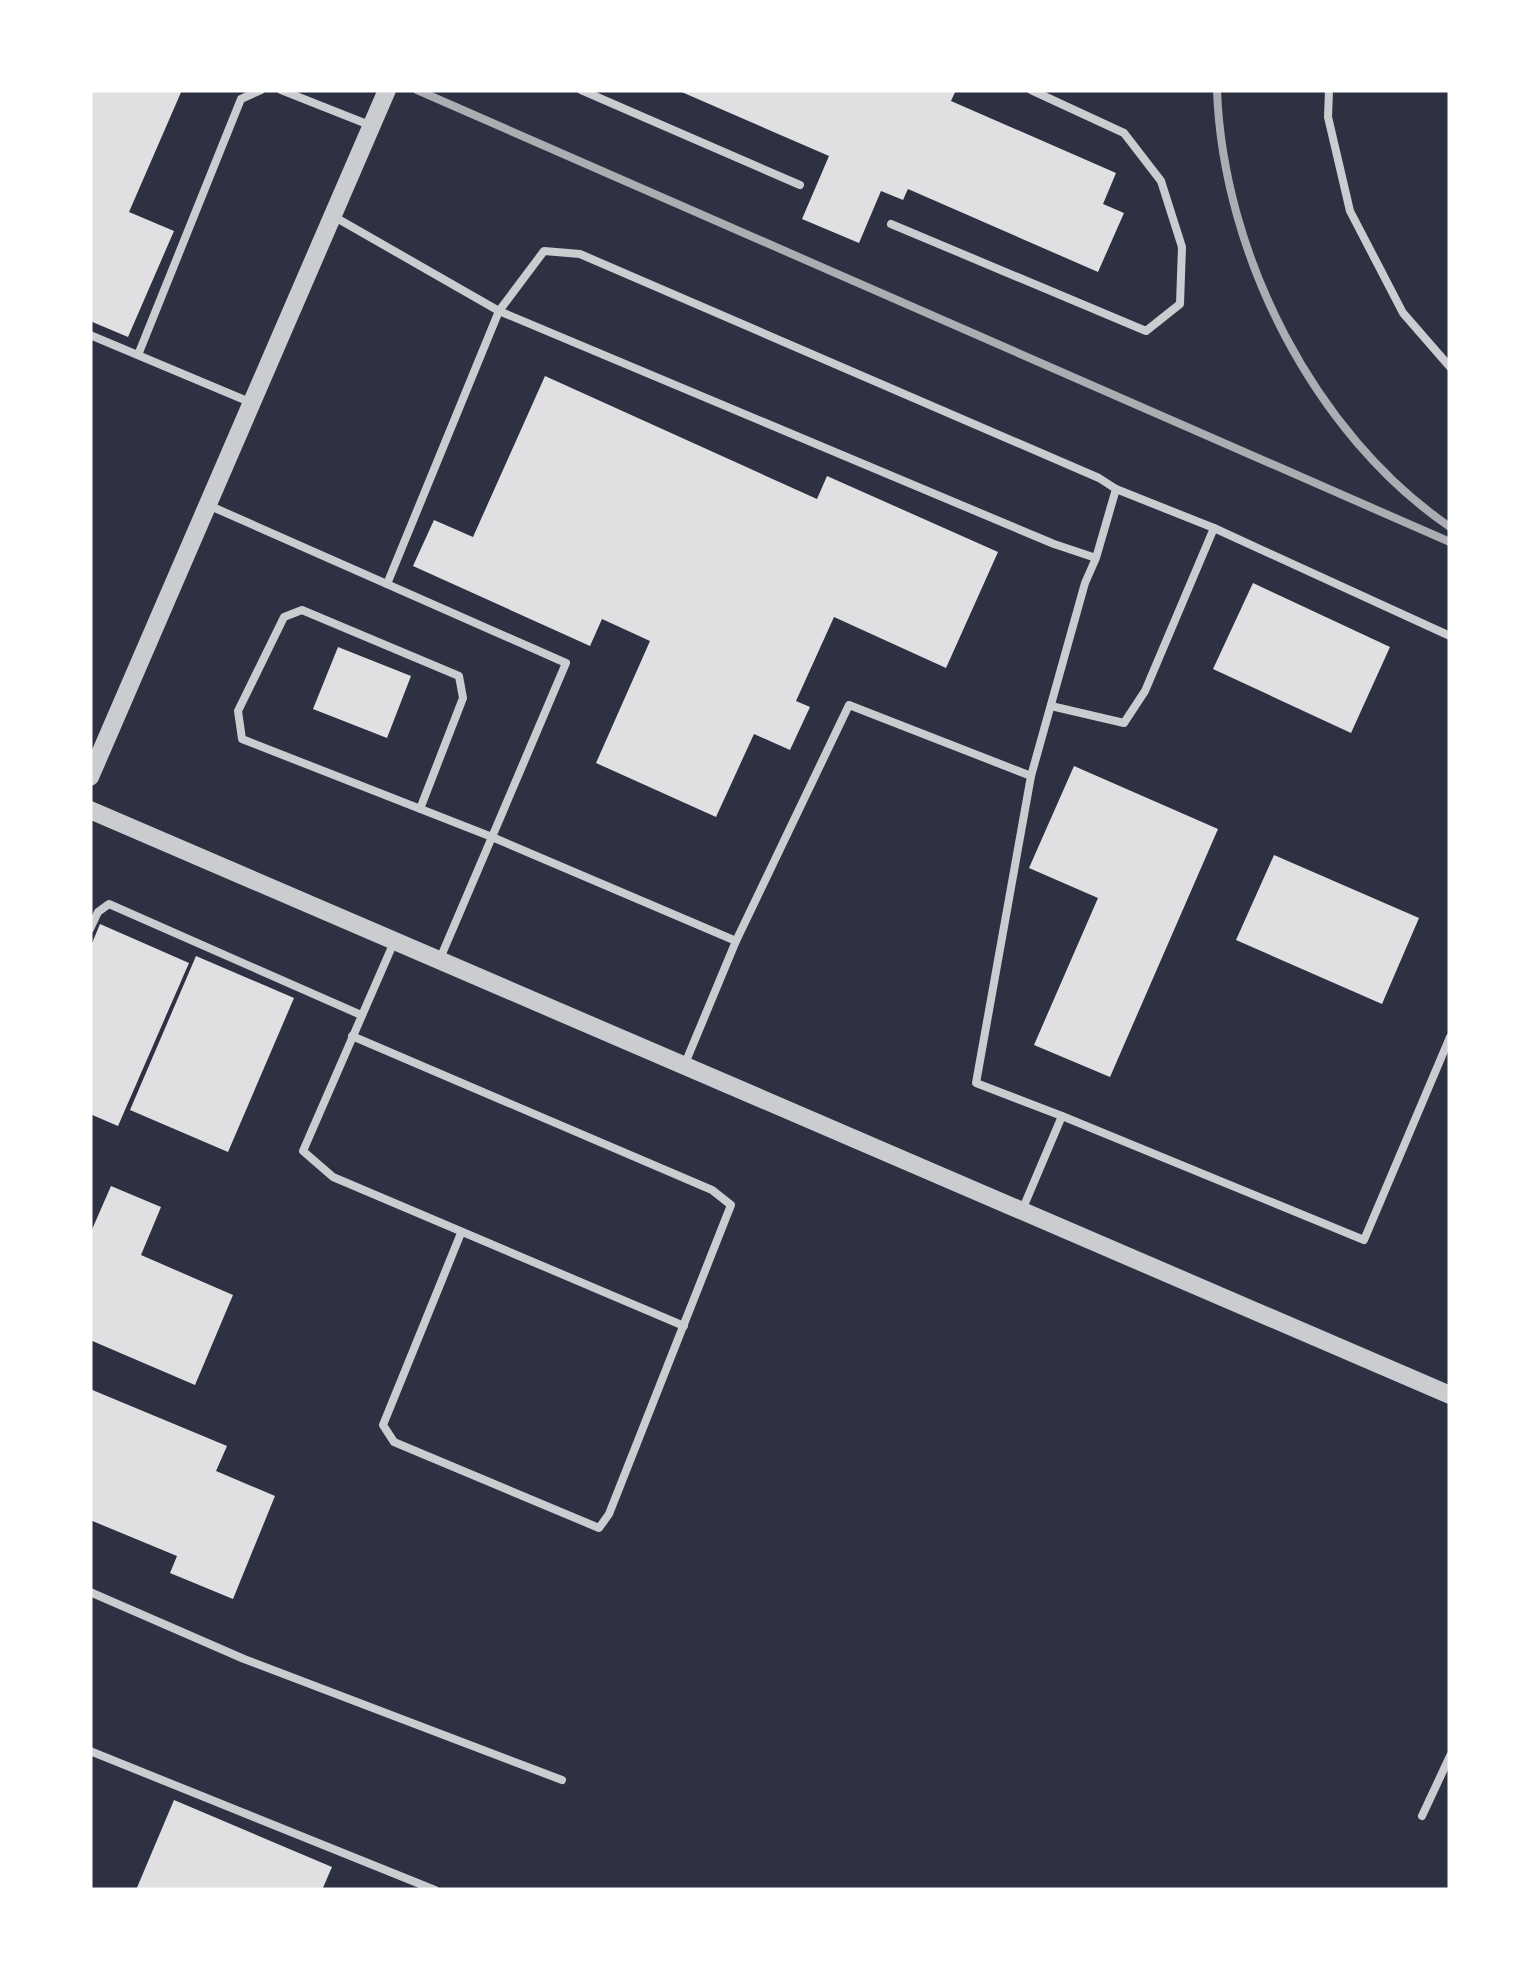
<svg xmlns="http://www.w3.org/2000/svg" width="1540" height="1980" viewBox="0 0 1540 1980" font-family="'PT Sans Narrow',sans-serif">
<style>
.building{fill:#e0e0e3}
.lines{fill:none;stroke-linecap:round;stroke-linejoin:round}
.service{stroke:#caccd0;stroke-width:8}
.tertiary{stroke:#caccd0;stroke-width:18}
.rail{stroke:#abadb3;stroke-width:8}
</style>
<rect width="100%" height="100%" fill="#2d3142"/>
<g class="building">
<polygon points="90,90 182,90 129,212 174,231 128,337 90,321"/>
<polygon points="677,90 956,90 951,101 1116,173 1103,204 1124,213 1098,272 908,189 903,200 881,191 859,243 802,219 829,156"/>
<polygon points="545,376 817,499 827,476 998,552 946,668 834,617 796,701 810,707 790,750 754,734 716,817 596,763 650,641 602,619 590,646 413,566 434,520 473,537"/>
<polygon points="1253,583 1390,647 1351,733 1213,669"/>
<polygon points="338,647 411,676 387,738 313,709"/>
<polygon points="1074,766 1218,829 1110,1077 1034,1045 1098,898 1029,868"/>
<polygon points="1274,855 1419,918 1382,1004 1236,940"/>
<polygon points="100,924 189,963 118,1126 90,1114 90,948"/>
<polygon points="196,956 294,998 228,1152 130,1110"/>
<polygon points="111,1186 161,1207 141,1255 233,1295 195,1385 90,1340 90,1234"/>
<polygon points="90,1389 227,1446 216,1471 275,1496 233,1599 170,1573 177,1556 90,1520"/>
<polygon points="174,1800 332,1867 322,1890 136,1890"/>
</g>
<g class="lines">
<g class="service">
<polyline points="281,90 372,126"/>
<polyline points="581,90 800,185"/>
<polyline points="1329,90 1328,117 1350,211 1403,313 1450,367"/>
<polyline points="333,216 499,311 387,584"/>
<polyline points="891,224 1146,331 1180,304 1182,247 1161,181 1124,133 1031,90"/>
<polyline points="90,335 252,403"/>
<polyline points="138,355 241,99 261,90"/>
<polyline points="208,505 566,663 492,837 736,941 684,1066"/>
<polyline points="1214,528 1450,636"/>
<polyline points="1051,706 1124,723 1145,691 1214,528 1116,489"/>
<polyline points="1031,776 1085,583 1096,558 1054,544 499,311 544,251 580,254 1099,478 1116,489 1096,558"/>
<polyline points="420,809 463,698 459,676 302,610 284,617 238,711 242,739 492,837 439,961"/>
<polyline points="90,929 98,912 109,904 361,1015"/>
<polyline points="736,941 849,705 1031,776 976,1083 1062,1116 1023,1208"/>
<polyline points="394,942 303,1151 333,1177 684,1326"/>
<polyline points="352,1036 712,1190 731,1205 609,1514 599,1528 394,1442 383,1425 461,1233"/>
<polyline points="1062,1116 1364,1240 1450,1037"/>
<polyline points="90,1592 244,1659 562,1780"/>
<polyline points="90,1751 435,1890"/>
<polyline points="1422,1816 1450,1756"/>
</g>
<g class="tertiary">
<polyline points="90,777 387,90"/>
<polyline points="90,810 1450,1395"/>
</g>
<g class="rail">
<polyline points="417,90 1450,542"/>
<path d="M 1217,90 C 1223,254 1314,434 1450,527"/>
</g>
</g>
<rect width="1540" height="1980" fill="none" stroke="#ffffff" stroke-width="185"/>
</svg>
